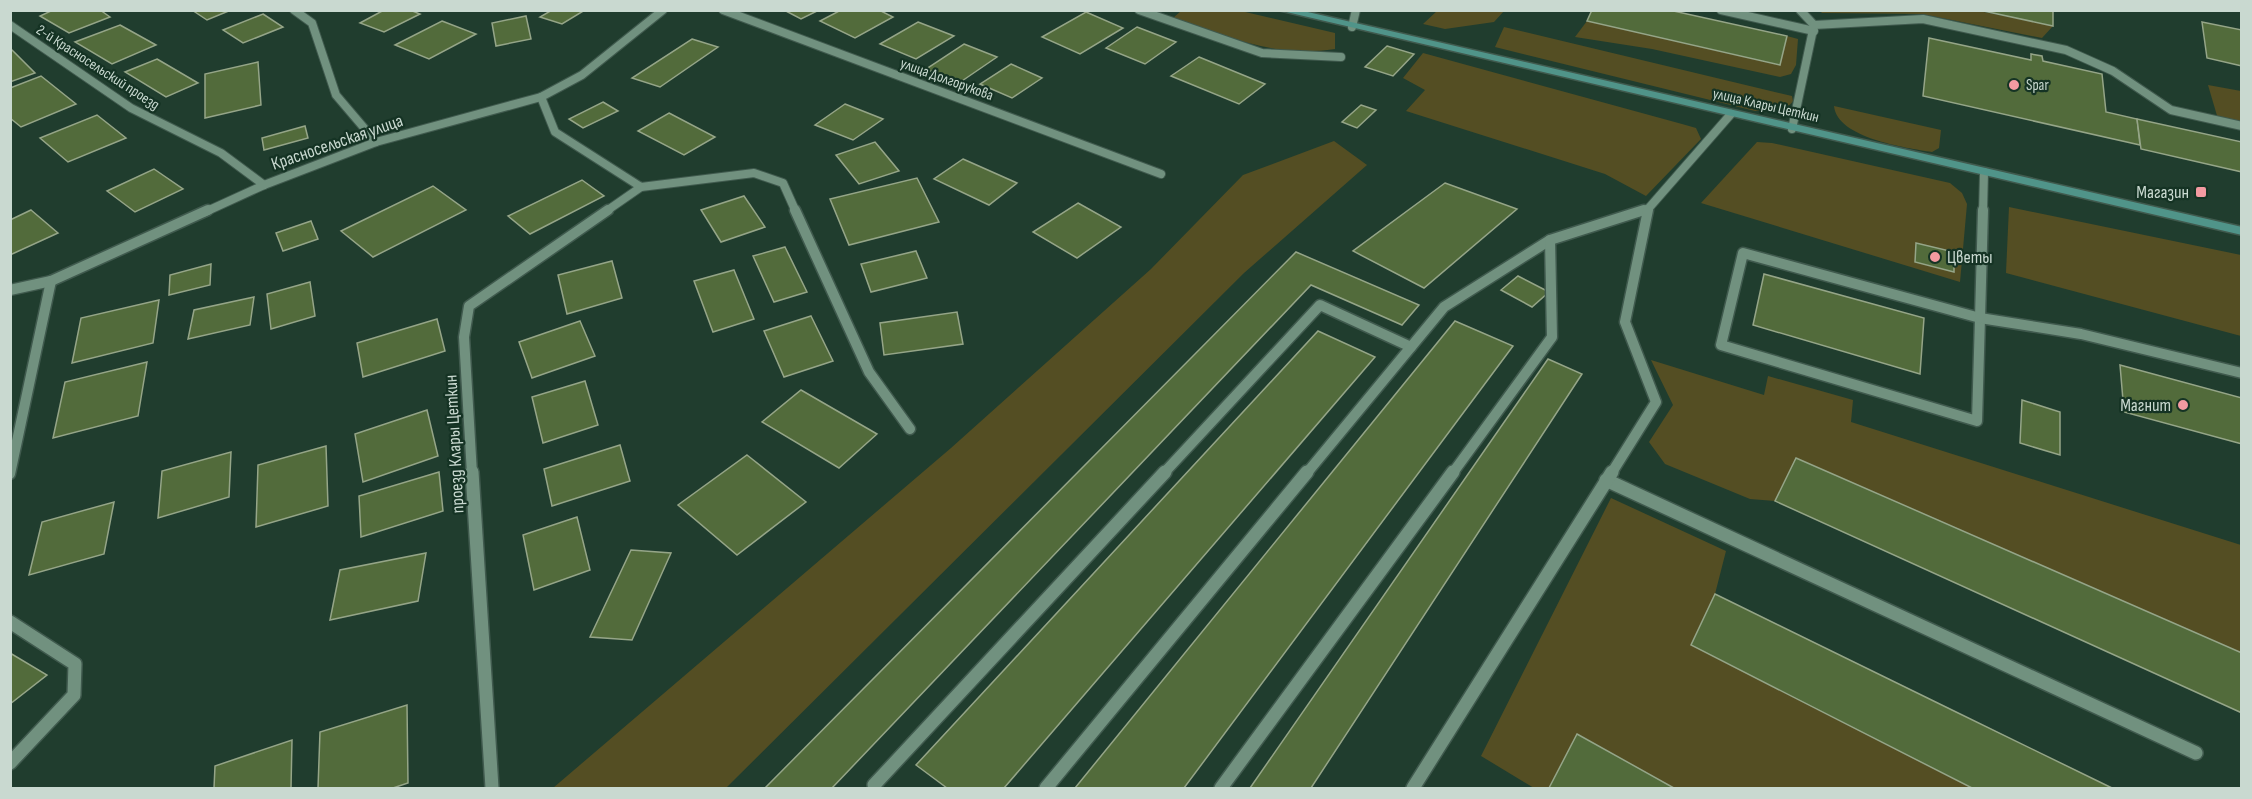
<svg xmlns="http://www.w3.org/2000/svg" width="2252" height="799" viewBox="0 0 2252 799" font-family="'Sofia Sans Condensed',sans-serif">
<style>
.green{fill:#544e23}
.building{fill:#526b3b;stroke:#95a588;stroke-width:1.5}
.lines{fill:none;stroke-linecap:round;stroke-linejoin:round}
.minor-far2-casing{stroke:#405a4e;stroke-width:10}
.minor-far1-casing{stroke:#405a4e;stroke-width:13}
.minor-casing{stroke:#405a4e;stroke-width:16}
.major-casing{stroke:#405a4e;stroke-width:3}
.minor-far2{stroke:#71917f;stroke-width:8}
.minor-far1{stroke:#71917f;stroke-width:10}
.minor{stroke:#71917f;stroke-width:13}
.major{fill:#509489;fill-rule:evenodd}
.poi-dot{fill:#f49aa1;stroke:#153324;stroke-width:2}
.labels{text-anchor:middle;stroke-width:4.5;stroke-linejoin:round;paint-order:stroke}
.far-street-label{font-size:15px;fill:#c9d9d0;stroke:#153324}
.far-poi-label{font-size:15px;fill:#c9d9d0;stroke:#153324;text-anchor:start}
.street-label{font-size:18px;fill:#c9d9d0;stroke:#153324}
.poi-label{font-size:18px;fill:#c9d9d0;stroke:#153324;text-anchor:end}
</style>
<rect width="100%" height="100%" fill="#203d2e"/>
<g class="green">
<path d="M 1181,11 L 1241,11 L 1335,33 L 1335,49 C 1273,58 1230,37 1173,18 Z"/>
<polygon points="1437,11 1437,10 1504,11 1494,22 1445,29 1423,24"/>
<polygon points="1820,11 1979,11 2053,26 2042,38 1922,14 1822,13"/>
<polygon points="1587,21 1779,65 1787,36 1798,39 1796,65 1791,74 1780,77 1652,49 1575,37"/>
<path d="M 1504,27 L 1792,96 L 1793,101 C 1785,113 1768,110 1755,111 L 1495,47 Z"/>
<polygon points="1423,53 1682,124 1696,128 1701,139 1646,196 1605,174 1406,111 1425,90 1403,78"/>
<polygon points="2208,85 2241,91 2241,124 2218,119"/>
<path d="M 1834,106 L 1941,130 L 1939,148 L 1932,152 C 1906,148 1837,138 1834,106 Z"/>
<polygon points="1334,141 1367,165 1244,273 726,788 553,788 951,448 1151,269 1243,175"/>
<polygon points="1757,142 1772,143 1950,183 1962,193 1967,204 1960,282 1701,203"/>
<polygon points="2009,207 2241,255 2241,336 2006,273"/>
<polygon points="1651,360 1764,395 1768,376 1853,400 1851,422 2241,545 2241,653 1796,458 1775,501 1750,499 1665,464 1649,442 1673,405"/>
<polygon points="1611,498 1726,551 1715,594 1691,645 1972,788 1674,788 1578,734 1549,788 1534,788 1481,756"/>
</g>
<g class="building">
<polygon points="53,10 100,10 110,17 69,33 40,16"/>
<polygon points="192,10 231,10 207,20"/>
<polygon points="384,10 410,10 420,14 384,32 360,23"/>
<polygon points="552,10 585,10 562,24 540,17"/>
<polygon points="784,10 819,10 801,19"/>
<polygon points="841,10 879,10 893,17 855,38 820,21"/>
<polygon points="1592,10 1669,10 1787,36 1780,65 1587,21"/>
<polygon points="1979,10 2053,10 2053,26"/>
<polygon points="1086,12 1123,28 1080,54 1042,37"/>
<polygon points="263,14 283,27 243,43 223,30"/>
<polygon points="526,16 531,39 496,46 492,23"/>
<polygon points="442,21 476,34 429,59 395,45"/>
<polygon points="918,22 954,36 916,59 880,44"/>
<polygon points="2202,22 2242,30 2242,66 2207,58"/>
<polygon points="120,25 156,45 112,64 75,42"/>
<polygon points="1137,27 1176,42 1145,64 1106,48"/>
<polygon points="1929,38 2031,60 2031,54 2042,56 2043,61 2102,74 2106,112 2137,119 2140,145 1923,96"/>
<polygon points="692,39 718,47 660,87 632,78"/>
<polygon points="964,44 997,57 959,83 926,69"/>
<polygon points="1387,46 1414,54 1393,76 1365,67"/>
<polygon points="10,50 12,50 35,73 10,82"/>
<polygon points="1199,57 1265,84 1239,104 1171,76"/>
<polygon points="157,59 198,83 166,97 125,72"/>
<polygon points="258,62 261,105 205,118 205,74"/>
<polygon points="1011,64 1042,78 1012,98 980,84"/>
<polygon points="41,76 76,104 21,127 10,118 10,88"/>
<polygon points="603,102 618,111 583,128 569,119"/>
<polygon points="845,104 883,119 853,140 815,125"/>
<polygon points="1361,105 1376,110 1357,128 1342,122"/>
<polygon points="669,113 715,137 684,155 638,131"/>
<polygon points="97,115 126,138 68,162 40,138"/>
<polygon points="2137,119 2242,142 2242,172 2141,149"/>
<polygon points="305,126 308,138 264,150 262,138"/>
<polygon points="875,142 899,171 859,184 836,155"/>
<polygon points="963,159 1017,183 989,205 934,179"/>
<polygon points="154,169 183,189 135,212 107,191"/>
<polygon points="917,178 939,222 849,245 830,199"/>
<polygon points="582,180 604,196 530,234 508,216"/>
<polygon points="1445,183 1517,209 1424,288 1353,251"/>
<polygon points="433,186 466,210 373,257 341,231"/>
<polygon points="744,196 765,227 721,242 701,210"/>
<polygon points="1078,203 1121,227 1077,258 1033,232"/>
<polygon points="31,210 58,233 10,255 10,220"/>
<polygon points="311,221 318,239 283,251 276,233"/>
<polygon points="1916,243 1954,252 1954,272 1915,262"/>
<polygon points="785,247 807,292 774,302 753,256"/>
<polygon points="916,251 927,278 871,292 861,264"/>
<polygon points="1296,252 1419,305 1402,325 1311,285 832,788 765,788"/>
<polygon points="612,261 622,298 567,314 558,275"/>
<polygon points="211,264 210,285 169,295 170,275"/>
<polygon points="734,270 754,319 713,332 694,281"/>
<polygon points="1764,274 1924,318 1920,374 1753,325"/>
<polygon points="1518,276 1549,292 1532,307 1501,290"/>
<polygon points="310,282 315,316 271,329 267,294"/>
<polygon points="254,297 250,325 188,339 194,310"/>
<polygon points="159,300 153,343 72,363 81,318"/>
<polygon points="957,312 963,344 884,355 880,323"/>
<polygon points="811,316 833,361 784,377 764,331"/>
<polygon points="437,319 445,351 363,377 357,343"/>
<polygon points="580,321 595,356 532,378 519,342"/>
<polygon points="1455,321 1513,346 1184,788 1075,788"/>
<polygon points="1318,331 1375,357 1004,788 947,788 916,765"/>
<polygon points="1548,359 1582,374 1311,788 1250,788"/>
<polygon points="147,362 138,416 53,438 65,382"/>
<polygon points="2120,365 2242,398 2242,444 2124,412"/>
<polygon points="585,381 598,425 543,443 532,397"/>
<polygon points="801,390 877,434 839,468 762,422"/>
<polygon points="2022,400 2060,412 2060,455 2020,443"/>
<polygon points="427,410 438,456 363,482 355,434"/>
<polygon points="620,445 630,481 552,506 544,469"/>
<polygon points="326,446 328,506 256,527 258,465"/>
<polygon points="231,452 229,497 158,518 162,471"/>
<polygon points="747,455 806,502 737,555 678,505"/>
<polygon points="1796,458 2242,653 2242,713 1775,501"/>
<polygon points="439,472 443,511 361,537 359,496"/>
<polygon points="114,502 104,554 29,575 42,522"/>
<polygon points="577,517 590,570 534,590 523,535"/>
<polygon points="631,550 671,553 632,640 590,637"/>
<polygon points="426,553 418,601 330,620 340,570"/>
<polygon points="1715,594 1952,710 2112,788 1972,788 1691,645"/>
<polygon points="10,653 47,675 10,704"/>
<polygon points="407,705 408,783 393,788 318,788 320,732"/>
<polygon points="1577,734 1674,788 1549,788"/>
<polygon points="292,740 291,788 214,788 215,766"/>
</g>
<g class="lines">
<defs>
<g id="minor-far2">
<polyline points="294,10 312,23 336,95 376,142"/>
<polyline points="723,10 1161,174"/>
<polyline points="1139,10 1262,53 1341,57"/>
<polyline points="1721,10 1814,31"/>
<polyline points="1800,10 1814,25"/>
<polyline points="10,25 131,108 221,153 264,185"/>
<polyline points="1352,27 1356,10"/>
<polyline points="541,97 555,132 641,187 754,173 783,183 796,212"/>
<polyline points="1792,129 1814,25 1923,19 2066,50 2113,71 2171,110 2242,126"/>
<polyline points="205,212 264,185 376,142 541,97 582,75 663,10"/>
<polyline points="605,212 641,187"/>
<polyline points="1640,212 1648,209 1731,114"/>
<polyline points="1647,212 1648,209"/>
<polyline points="1983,212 1984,172"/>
</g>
<g id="minor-far1">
<polyline points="795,210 869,372 910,429"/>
<polygon points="1743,253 1980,318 1977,421 1721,345"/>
<polyline points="10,290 51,281 208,210"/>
<polyline points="1980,318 2081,334 2242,373"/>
<polyline points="1980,318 1983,210"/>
<polyline points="10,474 51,281"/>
<polyline points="472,474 464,337 469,306 608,210"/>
<polyline points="1163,474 1320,305 1411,347"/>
<polyline points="1306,474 1444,307 1550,240 1644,210"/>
<polyline points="1452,474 1552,337 1550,240"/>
<polyline points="1611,474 1656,402 1625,322 1648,210"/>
</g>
<g id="minor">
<polyline points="472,472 492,788"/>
<polyline points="1606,480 2196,753"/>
<polyline points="10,622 75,664 74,695 10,763"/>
<polyline points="874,785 1165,472"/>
<polyline points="1046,788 1307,472"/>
<polyline points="1221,788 1453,472"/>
<polyline points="1413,788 1612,472"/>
</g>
<polygon id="major" points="1278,10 1299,10 2242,227 2242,235"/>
</defs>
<use href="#minor-far2" class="minor-far2-casing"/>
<use href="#minor-far1" class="minor-far1-casing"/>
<use href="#minor" class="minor-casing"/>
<use href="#major" class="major-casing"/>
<use href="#minor-far2" class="minor-far2"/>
<use href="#minor-far1" class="minor-far1"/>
<use href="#minor" class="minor"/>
<use href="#major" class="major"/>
</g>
<g class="poi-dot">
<circle cx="2014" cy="85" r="6"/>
<rect x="2195" y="186" width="12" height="12" rx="3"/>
<circle cx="1935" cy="257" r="6"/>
<circle cx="2183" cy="405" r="6"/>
</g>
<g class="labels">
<g class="far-street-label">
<text transform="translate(98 67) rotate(33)" y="5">2-й Красносельский проезд</text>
<text transform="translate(947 79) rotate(20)" y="5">улица Долгорукова</text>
<text transform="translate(1766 105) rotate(13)" y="5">улица Клары Цеткин</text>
</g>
<g class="far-poi-label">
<text x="2026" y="90">Spar</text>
</g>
<g class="street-label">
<text transform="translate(337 142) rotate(-19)" y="6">Красносельская улица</text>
<text transform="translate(454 444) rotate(-93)" y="6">проезд Клары Цеткин</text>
</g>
<g class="poi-label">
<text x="2189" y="198">Магазин</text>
<text x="1947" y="263" text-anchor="start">Цветы</text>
<text x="2171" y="411">Магнит</text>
</g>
</g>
<rect width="2252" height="799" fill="none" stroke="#c9d9d0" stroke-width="24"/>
</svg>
